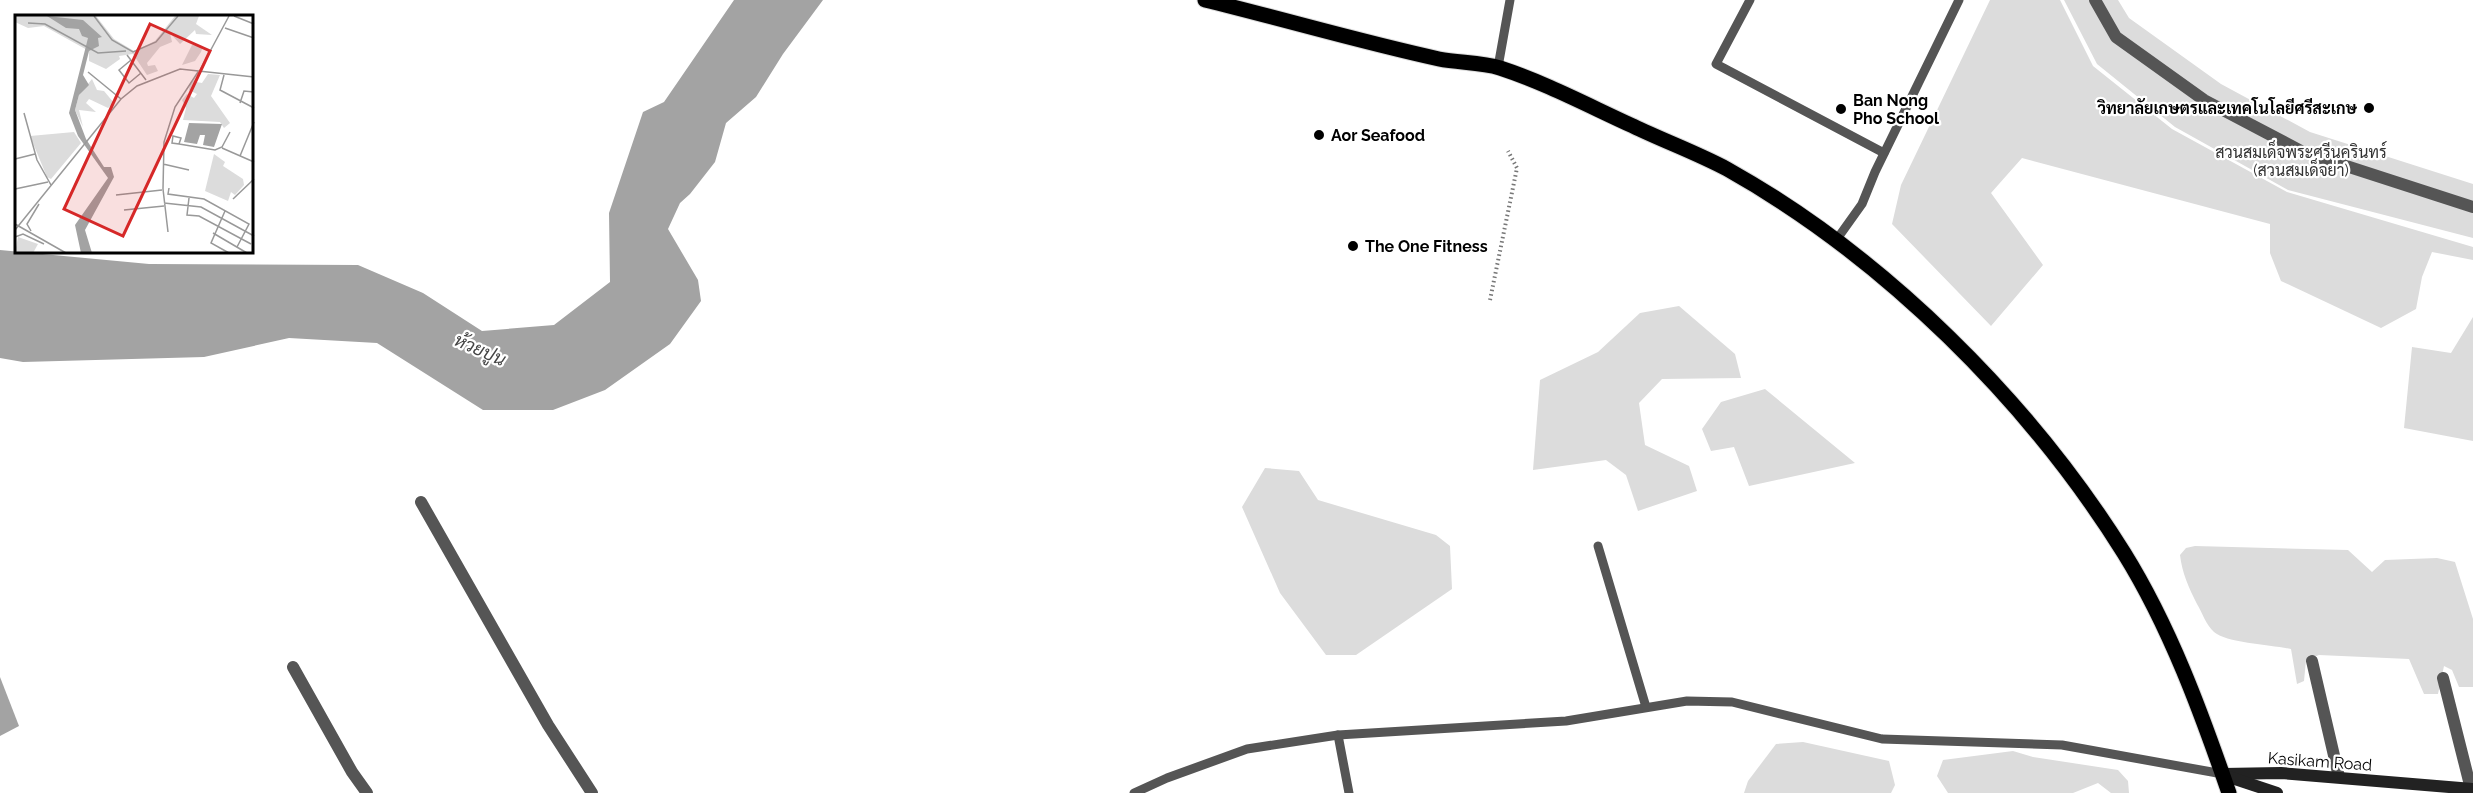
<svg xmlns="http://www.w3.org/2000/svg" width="2473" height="793" viewBox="0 0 2473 793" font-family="Raleway,Sarabun,sans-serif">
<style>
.green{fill:#dcdcdc}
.water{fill:#a3a3a3}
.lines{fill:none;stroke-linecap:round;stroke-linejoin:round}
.primary-casing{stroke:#dbdbdb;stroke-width:17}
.path{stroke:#777;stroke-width:4;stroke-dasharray:1.5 3;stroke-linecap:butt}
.service{stroke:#555;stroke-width:9}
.minor{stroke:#555;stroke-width:12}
.secondary{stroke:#222;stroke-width:12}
.primary{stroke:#000;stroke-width:15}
.poi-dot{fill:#000;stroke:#fff;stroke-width:2}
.labels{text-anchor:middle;stroke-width:4.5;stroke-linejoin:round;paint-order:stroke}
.poi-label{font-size:16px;font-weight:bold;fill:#000;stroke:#fff;text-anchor:start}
.park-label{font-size:16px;fill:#333;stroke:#fff}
.street-label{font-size:16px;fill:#000;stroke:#fff}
.water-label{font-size:18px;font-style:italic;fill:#444;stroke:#fff}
.inset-road{fill:none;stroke:#999;stroke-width:1.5}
.view{fill:#d62828;fill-opacity:0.15;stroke:#d62828;stroke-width:3}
.inset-edge{fill:none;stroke:#000;stroke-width:3}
</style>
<rect width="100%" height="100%" fill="#fff"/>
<g class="green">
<polygon points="1990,0 2060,0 2093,66 2172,129 2287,192 2473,247 2473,260 2432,252 2422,277 2416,309 2381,328 2281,281 2270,253 2270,224 2022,158 1991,193 2043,265 1991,326 1892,224 1901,185"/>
<polygon points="2064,0 2118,0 2129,18 2221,84 2310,132 2473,184 2473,238 2288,190 2175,127 2097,64"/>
<polygon points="1679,306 1735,354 1741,378 1662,379 1639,403 1645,445 1689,466 1697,491 1638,511 1626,475 1606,460 1533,470 1540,380 1598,352 1640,313"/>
<polygon points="2473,317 2473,441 2404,428 2412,347 2451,353"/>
<polygon points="1765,389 1855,463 1749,486 1734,447 1711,451 1702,429 1721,402"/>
<polygon points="1265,468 1299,471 1318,500 1436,535 1450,546 1452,589 1356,655 1326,655 1280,593 1242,507"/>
<path d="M 2195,546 L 2348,550 L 2372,572 L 2385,560 L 2437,558 L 2455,562 L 2473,619 L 2473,687 L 2459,687 L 2452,670 L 2444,666 L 2438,694 L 2424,694 L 2409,659 L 2319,655 L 2306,660 L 2304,681 L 2297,684 L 2291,649 C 2273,645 2226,643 2214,632 C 2206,625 2202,612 2197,604 C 2189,588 2182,573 2180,555 L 2186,548 Z"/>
<polygon points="1803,742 1889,761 1895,785 1891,793 1744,793 1748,781 1776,744"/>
<polygon points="2013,751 2033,757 2118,770 2128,781 2129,793 2111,793 2098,783 2073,793 1948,793 1937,776 1943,760"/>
</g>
<g class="water">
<polygon points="734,0 823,0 783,54 756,97 726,123 715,162 690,194 680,203 668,229 698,280 701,301 670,344 605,390 553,410 483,410 377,343 289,338 204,357 23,362 0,358 0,250 149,264 358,265 423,293 482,331 554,325 610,282 609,213 643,112 664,102"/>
<polygon points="0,677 19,726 0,736"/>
</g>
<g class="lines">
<defs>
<path id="primary" d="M 1205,0 C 1283,19 1361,42 1439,59 C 1459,63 1481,62 1500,68 C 1546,83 1589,106 1633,126 C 1664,141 1697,153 1727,169 C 1884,257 2029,401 2124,553 C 2170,627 2201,712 2229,793"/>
</defs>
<use href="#primary" class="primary-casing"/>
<polyline class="path" points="1490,300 1517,168 1508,151"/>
<g class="service">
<polyline points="1750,0 1716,64 1884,153"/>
<polyline points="1498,67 1510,0"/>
<polyline points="1837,239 1862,204 1875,172 1959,0"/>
<polyline points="1598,546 1646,707"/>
<polyline points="1338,735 1349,793"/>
<polyline points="1134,793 1167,778 1247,749 1338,735 1566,721 1687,701 1732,702 1882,739 2062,745 2223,774"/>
</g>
<g class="minor">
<polyline points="2095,0 2116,37 2204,100 2303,152 2473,207"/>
<polyline points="421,502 548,725 592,793"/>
<polyline points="2312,661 2339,777"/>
<polyline points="293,667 352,772 367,793"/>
<polyline points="2443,678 2471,789"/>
</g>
<g class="secondary">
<polyline points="2223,774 2281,773 2473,789"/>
<polyline points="2229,777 2277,793"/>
</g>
<use href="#primary" class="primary"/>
</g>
<g class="poi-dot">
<circle cx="2369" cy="108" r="6"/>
<circle cx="1841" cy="109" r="6"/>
<circle cx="1319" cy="135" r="6"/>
<circle cx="1353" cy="246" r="6"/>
</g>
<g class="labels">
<g class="poi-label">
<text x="1853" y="106">Ban Nong<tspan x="1853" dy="18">Pho School</tspan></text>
<text x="2357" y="114" text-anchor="end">วิทยาลัยเกษตรและเทคโนโลยีศรีสะเกษ</text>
<text x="1331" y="141">Aor Seafood</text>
<text x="1365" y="252">The One Fitness</text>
</g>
<g class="park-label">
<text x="2301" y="158">สวนสมเด็จพระศรีนครินทร์<tspan x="2301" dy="18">(สวนสมเด็จย่า)</tspan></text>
</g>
<g class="street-label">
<text transform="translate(2320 761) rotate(4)" y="6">Kasikam Road</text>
</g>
<g class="water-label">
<text transform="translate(480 350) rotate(24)" y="6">ห้วยปูน</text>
</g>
</g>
<g transform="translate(15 15)">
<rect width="238" height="238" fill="#fff"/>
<path d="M 0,1 L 81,1 L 99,24 L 119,36 L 140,26 L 160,1 L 184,1 L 181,9 L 197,20 L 181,19 L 180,15 L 165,29 L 155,18 L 157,27 L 145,32 L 132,48 L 133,51 L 140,50 L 143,56 L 132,60 L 118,39 L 104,41 L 105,44 L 91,54 L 74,46 L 74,36 L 29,11 L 13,13 L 0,7 ZM 177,30 L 188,31 L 186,37 L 180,46 L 167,50 ZM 193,59 L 205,60 L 196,81 L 215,108 L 209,113 L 205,107 L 168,105 L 171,93 L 167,85 L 172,79 L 179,83 L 182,79 L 174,75 L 175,69 L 182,62 L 181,67 L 187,68 ZM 77,64 L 82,75 L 89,76 L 99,88 L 93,93 L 74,84 L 71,88 L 81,97 L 64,95 L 68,112 L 60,95 L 64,80 ZM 59,117 L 66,128 L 36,164 L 32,162 L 15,121 ZM 199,139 L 210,147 L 208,151 L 228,164 L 229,170 L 220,180 L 216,177 L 213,186 L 190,176 ZM 3,222 L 23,229 L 18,238 L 0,238 Z" fill="#dcdcdc"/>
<path d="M 32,1 L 68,5 L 87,22 L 83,23 L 84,31 L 74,36 L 68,60 L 74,70 L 64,80 L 60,95 L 71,124 L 89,152 L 96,152 L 99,162 L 70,215 L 77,238 L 66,238 L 60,210 L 93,163 L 63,121 L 54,98 L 73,23 L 67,21 L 64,14 L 51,13 ZM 174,108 L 207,109 L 199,132 L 188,130 L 190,120 L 185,120 L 182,129 L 169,127 Z" fill="#a3a3a3"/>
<path class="inset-road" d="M 79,1 L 97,25 L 118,37 L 141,27 L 163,1M 219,1 L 239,9M 13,8 L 30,9 L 83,38 L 111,36M 210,13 L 239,23M 112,40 L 131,65M 116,45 L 104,55 L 114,68 L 126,58M 185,55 L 214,1M 73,57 L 106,84M 209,60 L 205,75 L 239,93M 225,88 L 229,76 L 239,77M 9,98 L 22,145 L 36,170M 164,129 L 166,123 L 158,121 L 157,128 L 164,129 L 200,135 L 207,132 L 215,117M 207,133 L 239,147M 225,141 L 239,107M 0,144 L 20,139M 148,149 L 174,155M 154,173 L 153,179 L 189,184 L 234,209 L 222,232M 0,174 L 33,167M 101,180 L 147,175M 174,183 L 172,200 L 184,201 L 236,229M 218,184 L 239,164M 149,188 L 186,192 L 239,221M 109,195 L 149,191M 210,196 L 196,228 L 214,238M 0,209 L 51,238M 0,215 L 106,84 L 122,71 L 165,54 L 239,62M 16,216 L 12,209 L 24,189M 153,217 L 148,174 L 149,127 L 160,92 L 183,57M 198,218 L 232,238M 0,222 L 8,219 L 29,229"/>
<path class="view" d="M 135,9 L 195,36 L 108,221 L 49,194 Z"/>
<rect width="238" height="238" class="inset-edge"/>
</g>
</svg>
